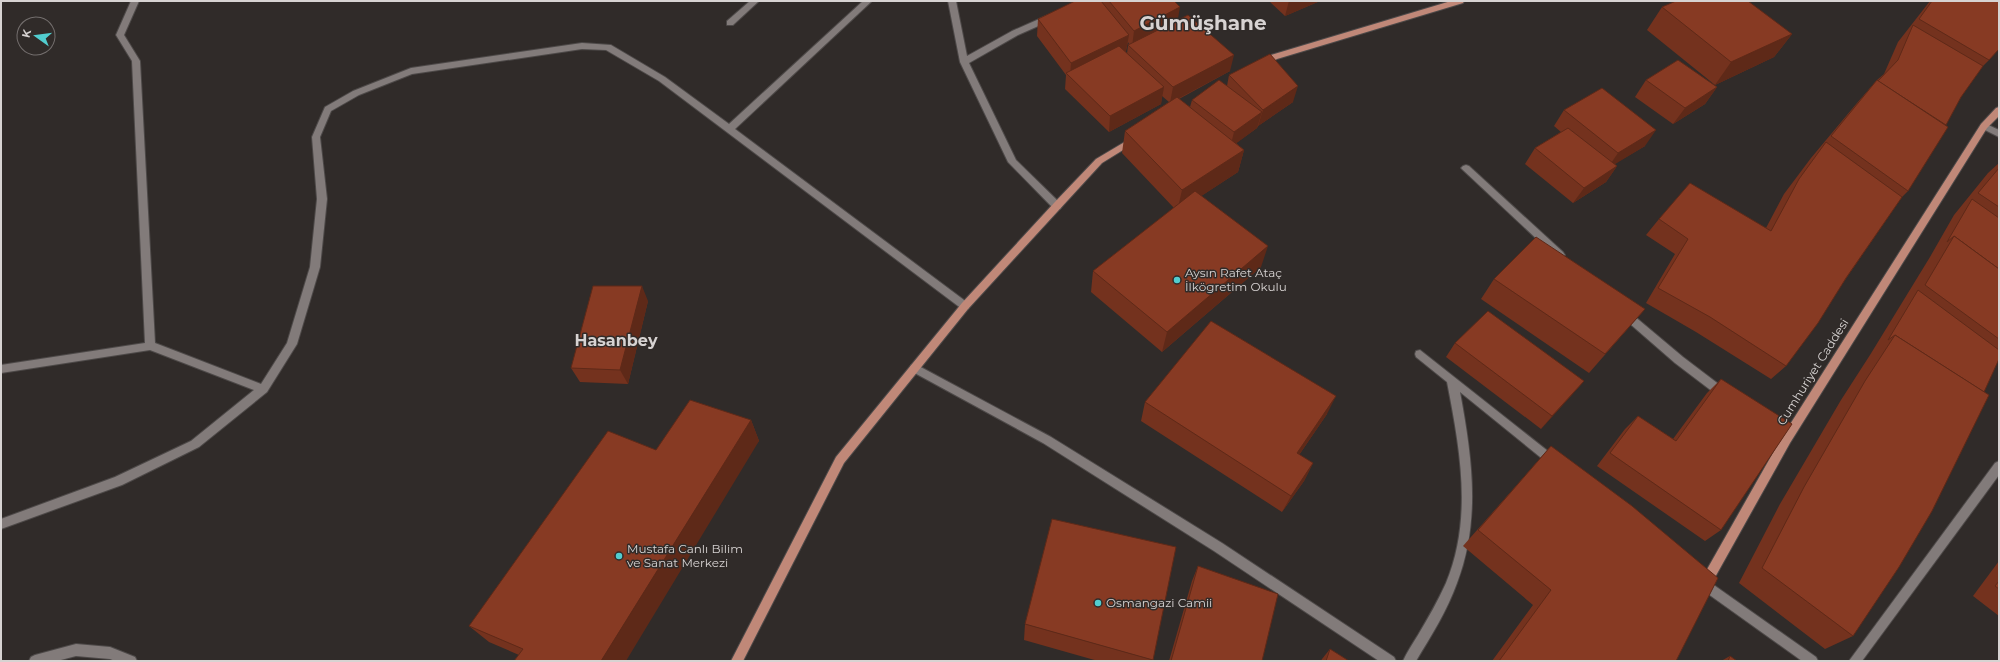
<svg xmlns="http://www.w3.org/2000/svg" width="2000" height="662" viewBox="0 0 2000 662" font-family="Montserrat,sans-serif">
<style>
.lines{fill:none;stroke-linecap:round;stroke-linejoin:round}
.minor-casing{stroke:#4d4948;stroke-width:2}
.major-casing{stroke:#4d4948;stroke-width:2}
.minor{fill:#827b7a;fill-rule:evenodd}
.major{fill:#c08878;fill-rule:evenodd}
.wall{fill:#74321e;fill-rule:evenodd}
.shaded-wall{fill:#5e2918}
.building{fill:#873a23;stroke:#5e2918}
.poi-dot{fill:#52cdcf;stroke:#302b29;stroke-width:1.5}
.labels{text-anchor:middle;stroke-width:3;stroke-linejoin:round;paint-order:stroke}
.poi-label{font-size:12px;fill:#d7d3d2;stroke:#302b29;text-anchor:start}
.street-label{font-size:12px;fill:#d7d3d2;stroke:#302b29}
.district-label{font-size:16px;font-weight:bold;fill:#d7d3d2;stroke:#302b29}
.town-label{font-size:20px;font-weight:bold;fill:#d7d3d2;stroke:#302b29}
</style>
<rect width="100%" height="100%" fill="#302b29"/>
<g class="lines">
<defs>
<g id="minor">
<polygon points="131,1 139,1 124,35 140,61 155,343 261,384 287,343 310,267 317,199 312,137 325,107 353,91 411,68 582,43 611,45 665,77 729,124 863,1 872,1 735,129 968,303 970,306 968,309 962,309 659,81 606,50 582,49 412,74 359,95 331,111 320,137 327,199 320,267 297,344 267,392 199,447 122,485 1,529 1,519 115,477 191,441 254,390 150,350 1,373 1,365 145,343 132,61 116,35"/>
<polygon points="750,1 759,1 733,25 727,25 727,21"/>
<polygon points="948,1 956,1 967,56 1012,31 1046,16 1049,15 1053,18 1052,20 1018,35 969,63 1016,160 1060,203 1062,206 1060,209 1054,209 1008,162 960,62"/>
<polygon points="1984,123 1999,130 1999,137 1981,128 1980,126"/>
<polygon points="1466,165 1469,166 1563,252 1565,255 1563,258 1557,258 1463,170 1461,168 1463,166"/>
<polygon points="1624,309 1627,310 1683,357 1729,392 1730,395 1729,398 1725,400 1721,398 1675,363 1621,316 1619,313 1621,310"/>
<path d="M 1420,350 L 1558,459 L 1559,462 L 1558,465 L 1554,467 L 1550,465 L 1460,392 C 1472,457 1481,520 1457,583 C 1447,611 1431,636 1416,661 L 1403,661 C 1407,652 1413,643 1418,635 C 1428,618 1438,601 1446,583 C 1473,518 1460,449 1447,382 L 1416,357 L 1415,354 L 1416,351 Z"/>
<polygon points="915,364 1051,437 1222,543 1394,657 1396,661 1379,661 1214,551 1043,443 911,371 910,368 911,365"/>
<polygon points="1999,461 1999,475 1862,661 1849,661 1995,463"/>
<polygon points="1701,576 1816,657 1818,661 1802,661 1697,586 1695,582 1697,578"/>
<polygon points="76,644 110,647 135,657 137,661 115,661 110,659 76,656 57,661 29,661 31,657 35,655"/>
</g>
<g id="major">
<polygon points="1451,1 1464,1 1463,3 1277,59 1265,66 1259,66 1258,64 1271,55"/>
<polygon points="1999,107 1999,116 1987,128 1790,443 1709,588 1705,590 1701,588 1699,584 1701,580 1782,437 1981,124 1996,108"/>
<polygon points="1133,137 1137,140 1136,142 1102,163 968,309 844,463 743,661 731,661 836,457 962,303 1054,203 1096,159"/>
</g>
</defs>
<use href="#minor" class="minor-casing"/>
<use href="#major" class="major-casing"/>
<use href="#minor" class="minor"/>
<use href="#major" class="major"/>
</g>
<g class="wall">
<path d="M 1102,1 L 1174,1 L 1178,20 L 1230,71 L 1179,99 L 1190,107 L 1192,100 L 1227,86 L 1229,75 L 1293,102 L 1258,126 L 1257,128 L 1236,143 L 1244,150 L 1238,172 L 1201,196 L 1261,267 L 1162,352 L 1091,292 L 1093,271 L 1174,208 L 1122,153 L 1125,131 L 1169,102 L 1162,96 L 1161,104 L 1109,132 L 1065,89 L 1066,75 L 1037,36 L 1038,19 ZM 1128,42 L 1129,44 L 1128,45 L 1127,54 L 1125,52 L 1126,51 Z"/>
<polygon points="1269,1 1320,1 1285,16"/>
<polygon points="1930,1 1999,1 1989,60 1983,66 1961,97 1908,191 1902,197 1786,366 1771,379 1696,332 1646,303 1675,254 1646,235 1659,219 1766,228 1784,194 1811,158 1857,103 1877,80 1884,74 1898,42"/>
<polygon points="1662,7 1792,34 1774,57 1715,85 1647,30"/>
<polygon points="1646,80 1717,87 1705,104 1673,124 1635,97"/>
<polygon points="1564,110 1645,146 1614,164 1617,166 1606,182 1573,203 1525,164 1535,148 1561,132 1554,126"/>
<polygon points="1999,163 1999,359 1853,636 1825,649 1739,583 1780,504 1841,400 1870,355 1930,257 1954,215 1988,173"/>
<polygon points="1494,279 1645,309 1589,373 1481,299"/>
<polygon points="648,301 628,384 580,382 571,368"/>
<polygon points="1455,343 1584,381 1541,429 1446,357"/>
<polygon points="1721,379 1721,530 1705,541 1597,466 1625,429 1638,416 1673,439 1707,393"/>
<polygon points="1145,402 1327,414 1299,455 1313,463 1304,481 1282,512 1141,421"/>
<polygon points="751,420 759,441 519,655 489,642 469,626 656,450"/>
<polygon points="1551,446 1676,661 1492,661 1533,605 1463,546"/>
<polygon points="1999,561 1999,616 1973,596"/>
<polygon points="1198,566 1262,661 1169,661 1192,581"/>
<polygon points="1025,624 1153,660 1153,661 1098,661 1024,640"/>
<polygon points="1330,649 1349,661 1321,661 1322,659"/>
<polygon points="1730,656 1737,661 1721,661"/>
</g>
<g class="shaded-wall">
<polygon points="1289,1 1320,1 1285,16"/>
<polygon points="1180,7 1177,24 1132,47 1134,31"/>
<polygon points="1792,34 1774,57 1715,85 1731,62"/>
<polygon points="1129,35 1126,51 1072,78 1070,76 1071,63"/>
<polygon points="1234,55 1230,71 1170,103 1173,87"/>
<polygon points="1298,86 1293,102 1258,126 1263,110"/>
<polygon points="1164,87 1161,104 1109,132 1110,116"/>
<polygon points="1717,87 1705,104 1673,124 1685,108"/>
<polygon points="1262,112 1257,128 1230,148 1234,132"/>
<polygon points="1656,130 1645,146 1607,169 1618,153"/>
<polygon points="1244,150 1238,172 1177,212 1182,190"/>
<polygon points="1617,166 1606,182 1573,203 1584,188"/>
<polygon points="1268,246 1261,267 1162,352 1167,332"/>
<polygon points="642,286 648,301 628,384 620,370"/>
<polygon points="1584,381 1572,395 1541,429 1552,416"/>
<polygon points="1336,396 1327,414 1288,471 1297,453"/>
<polygon points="751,420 759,441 626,661 601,661"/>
<polygon points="1313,463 1304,481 1282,512 1291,496"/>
</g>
<g class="building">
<polygon points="1075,1 1101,1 1129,35 1071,63 1038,19"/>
<polygon points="1109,1 1174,1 1180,7 1134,31"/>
<polygon points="1676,1 1748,1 1792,34 1731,62 1662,7"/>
<polygon points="1932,1 1999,1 1999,49 1989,60 1919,19"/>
<polygon points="1188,15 1234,55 1173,87 1128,45"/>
<polygon points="1913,25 1983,66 1961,97 1946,125 1878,81 1898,60"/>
<polygon points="1119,46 1164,87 1110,116 1066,73"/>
<polygon points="1270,54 1298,86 1263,110 1229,75"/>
<polygon points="1678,60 1717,87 1685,108 1646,80"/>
<polygon points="1219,80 1262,112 1234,132 1192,100"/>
<polygon points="1877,80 1948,127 1908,191 1831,136"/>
<polygon points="1602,88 1656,130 1618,153 1564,110"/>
<polygon points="1177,97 1244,150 1182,190 1125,131"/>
<polygon points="1568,128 1617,166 1584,188 1535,148"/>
<polygon points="1826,142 1902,197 1846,278 1818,323 1786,366 1710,317 1658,288 1688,239 1659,219 1690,183 1771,231 1799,179"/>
<polygon points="1999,168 1999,207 1978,193"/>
<polygon points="1195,191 1268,246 1167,332 1093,271"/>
<polygon points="1972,199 1999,218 1999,269 1954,236 1947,242"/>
<polygon points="1954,236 1999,269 1999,339 1925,285"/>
<polygon points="1536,237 1645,309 1605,354 1494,279"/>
<polygon points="593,286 642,286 620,370 571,368"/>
<polygon points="1918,290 1999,350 1999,359 1984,392 1895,335 1888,340"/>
<polygon points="1488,311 1584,381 1552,416 1455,343"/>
<polygon points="1211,321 1336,396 1297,453 1313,463 1291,496 1145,402"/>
<polygon points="1895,335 1989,395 1932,511 1899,567 1853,636 1762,568 1804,487 1865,381"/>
<polygon points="1721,379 1792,424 1721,530 1610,453 1638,416 1676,441"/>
<polygon points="690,400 751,420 601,661 514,661 523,649 469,626 608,431 656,450"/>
<polygon points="1551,446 1632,506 1718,578 1676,661 1499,661 1551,590 1478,530"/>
<polygon points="1052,519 1176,547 1153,660 1025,624"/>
<polygon points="1198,566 1278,594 1262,661 1171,661"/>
<polygon points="1999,581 1999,589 1995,586"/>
<polygon points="1330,649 1349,661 1326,661"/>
<polygon points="1730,656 1737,661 1728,661"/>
</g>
<g class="poi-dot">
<circle cx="1177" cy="280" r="4"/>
<circle cx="619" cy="556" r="4"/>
<circle cx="1098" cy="603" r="4"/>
</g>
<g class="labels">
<g class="poi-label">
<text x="1185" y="277">Aysın Rafet Ataç<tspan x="1185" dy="14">İlkögretim Okulu</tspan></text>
<text x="627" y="553">Mustafa Canlı Bilim<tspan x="627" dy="14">ve Sanat Merkezi</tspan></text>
<text x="1106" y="607">Osmangazi Camii</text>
</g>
<g class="street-label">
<text transform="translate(1813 372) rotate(-58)" y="4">Cumhuriyet Caddesi</text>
</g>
<g class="district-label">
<text x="616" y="346">Hasanbey</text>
</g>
<g class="town-label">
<text x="1203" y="30">Gümüşhane</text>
</g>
</g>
<rect width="2000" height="662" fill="none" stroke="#d7d3d2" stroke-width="4"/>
<g transform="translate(36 36) rotate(284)"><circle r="19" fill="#302b29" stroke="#736e6d"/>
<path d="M0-3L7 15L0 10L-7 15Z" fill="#52cdcf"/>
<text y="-6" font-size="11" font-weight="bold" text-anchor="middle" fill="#d7d3d2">K</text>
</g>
</svg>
